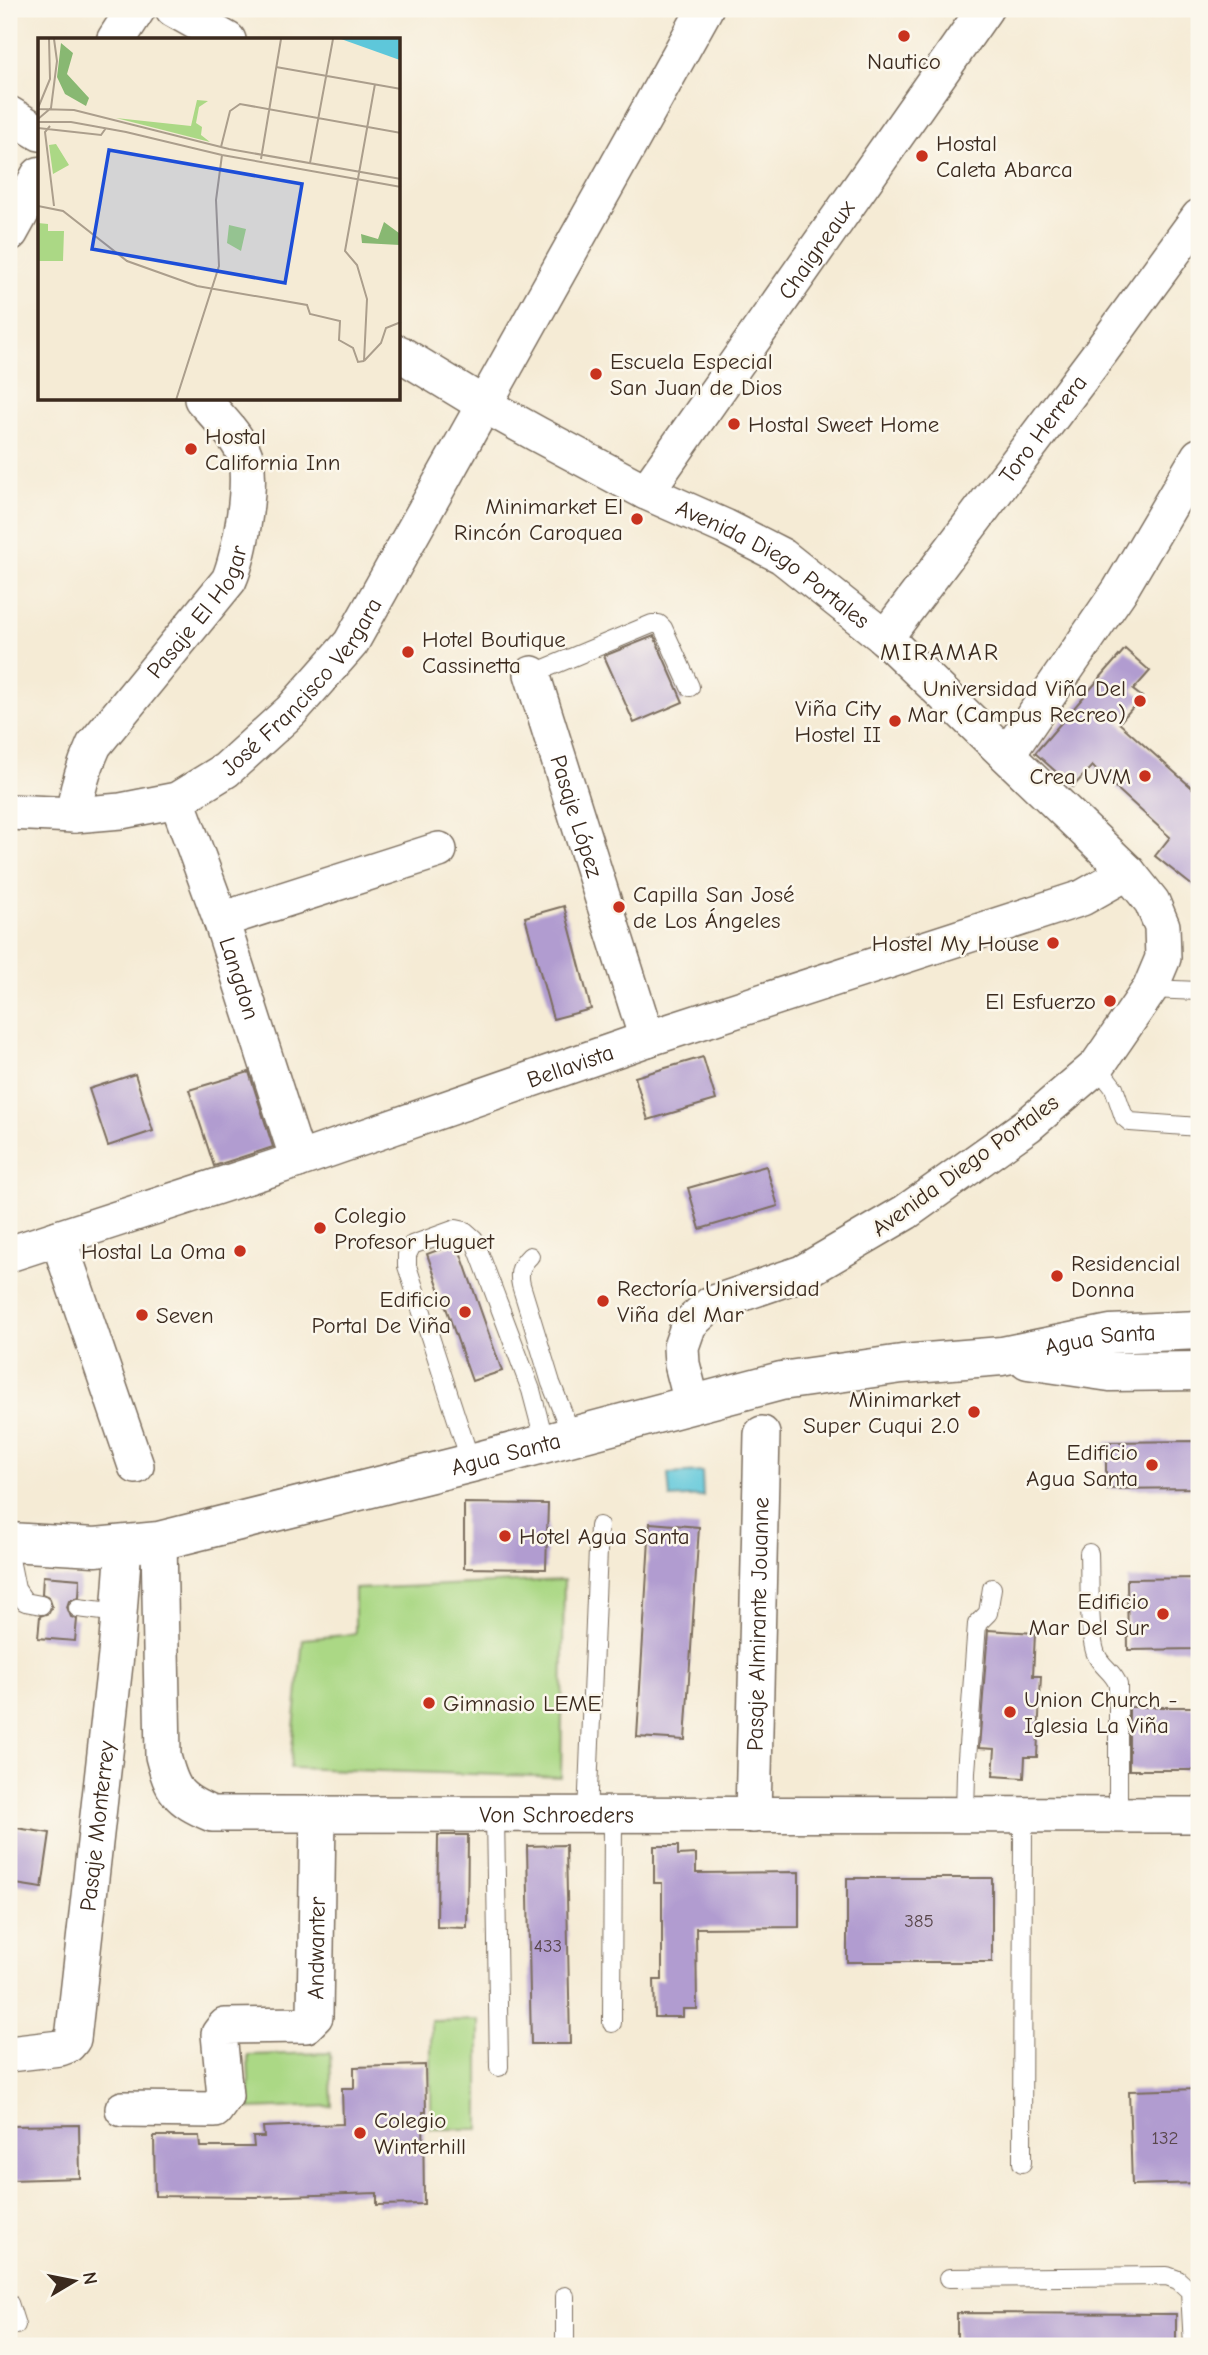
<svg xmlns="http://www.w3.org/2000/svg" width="1208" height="2355" viewBox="0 0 1208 2355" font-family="'Comic Neue',sans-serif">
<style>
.green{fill:#abd885;stroke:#738152;stroke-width:2}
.water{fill:#5ec7da;stroke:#4c787c;stroke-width:2}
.building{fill:#b19cd0}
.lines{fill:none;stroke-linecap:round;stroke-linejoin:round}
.service-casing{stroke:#7c6e5e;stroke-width:20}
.minor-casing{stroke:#7c6e5e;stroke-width:38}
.tertiary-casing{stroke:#7c6e5e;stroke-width:41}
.primary-casing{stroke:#7c6e5e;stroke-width:41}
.service{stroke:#fff;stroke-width:18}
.minor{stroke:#fff;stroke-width:35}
.tertiary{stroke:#fff;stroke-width:38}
.primary{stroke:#fff;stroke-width:38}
.poi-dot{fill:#c8321e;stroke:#fbf7ec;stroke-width:2.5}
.labels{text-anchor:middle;stroke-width:5;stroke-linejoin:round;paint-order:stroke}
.number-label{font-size:19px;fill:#58464a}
.poi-label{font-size:23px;fill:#3b2a1e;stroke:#fbf7ec;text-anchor:start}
.street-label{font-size:23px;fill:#3b2a1e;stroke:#fbf7ec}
.neighbourhood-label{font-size:24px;letter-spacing:2px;fill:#3b2a1e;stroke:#fbf7ec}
.inset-road{fill:none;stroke:#ab9e8c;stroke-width:2}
.view{fill:#1d4ed8;fill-opacity:0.15;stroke:#1d4ed8;stroke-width:3.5}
.inset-edge{fill:none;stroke:#3b2a1e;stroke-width:3.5}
</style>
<rect width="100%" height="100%" fill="#fbf7ec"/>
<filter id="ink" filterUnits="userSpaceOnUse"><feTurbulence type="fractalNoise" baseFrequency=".0143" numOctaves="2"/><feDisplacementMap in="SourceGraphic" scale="14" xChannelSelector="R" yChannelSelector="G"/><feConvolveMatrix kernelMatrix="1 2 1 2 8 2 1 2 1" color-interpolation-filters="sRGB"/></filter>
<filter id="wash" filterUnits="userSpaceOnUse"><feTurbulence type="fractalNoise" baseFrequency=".00686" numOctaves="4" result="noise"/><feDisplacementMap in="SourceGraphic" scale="28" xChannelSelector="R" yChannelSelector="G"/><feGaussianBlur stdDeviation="1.57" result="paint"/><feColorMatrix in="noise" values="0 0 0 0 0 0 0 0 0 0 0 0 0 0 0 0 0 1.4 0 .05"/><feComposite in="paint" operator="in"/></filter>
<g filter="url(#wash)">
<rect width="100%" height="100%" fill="#f5ebd5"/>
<g class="green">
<polygon points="564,1580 561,1777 290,1768 303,1639 355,1634 355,1589"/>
<polygon points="479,2020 479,2129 431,2129 431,2021"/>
<polygon points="330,2053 332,2106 250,2109 248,2055"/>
</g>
<polygon class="water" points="702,1472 703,1496 670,1498 668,1474"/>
<g id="blocks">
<g class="building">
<polygon points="654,636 683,702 634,723 604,656"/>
<polygon points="1125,649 1150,671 1133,690 1142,697 1119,723 1199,794 1199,891 1155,856 1170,837 1092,766 1073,787 1035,753"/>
<polygon points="564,906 591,1009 553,1019 525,917"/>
<polygon points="703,1057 716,1100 648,1120 635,1077"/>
<polygon points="249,1072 273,1147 214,1166 189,1090"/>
<polygon points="135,1074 153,1131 108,1146 89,1089"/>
<polygon points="766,1166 778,1206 700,1229 688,1188"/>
<polygon points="457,1243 502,1371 472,1381 427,1254"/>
<polygon points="1199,1441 1199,1488 1106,1489 1106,1442"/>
<polygon points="464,1503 548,1504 546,1569 464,1568"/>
<polygon points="650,1523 699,1527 685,1740 637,1737"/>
<polygon points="43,1576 80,1579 79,1597 69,1601 67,1607 71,1617 77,1619 75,1641 38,1638 40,1616 49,1613 52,1606 49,1597 42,1594"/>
<polygon points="1199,1578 1199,1649 1128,1650 1127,1579"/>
<polygon points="988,1630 1035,1633 1033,1676 1041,1676 1037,1757 1025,1757 1024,1778 993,1776 995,1749 979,1748"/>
<rect x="1129" y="1707" width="70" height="63"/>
<polygon points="9,1827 50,1833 42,1888 9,1883"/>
<polygon points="438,1835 468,1835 467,1928 437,1927"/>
<polygon points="566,1845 570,2044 531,2044 527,1846"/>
<polygon points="654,1846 678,1846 678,1855 696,1854 696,1873 799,1872 799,1927 696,1928 697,2009 683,2009 683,2017 655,2017 654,1980 662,1980 662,1883 654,1883"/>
<rect x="847" y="1878" width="145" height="84"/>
<polygon points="425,2065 426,2112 423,2112 424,2204 377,2205 377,2193 256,2197 155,2196 154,2136 199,2136 200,2147 254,2147 253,2137 264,2137 263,2127 343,2124 342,2088 354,2088 354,2067"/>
<polygon points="1199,2089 1199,2183 1132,2185 1129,2091"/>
<polygon points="79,2125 80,2178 9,2180 9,2126"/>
<polygon points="957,2313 1176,2314 1176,2346 957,2346"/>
</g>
</g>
</g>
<g filter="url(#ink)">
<use href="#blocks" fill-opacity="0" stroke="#7c6e5e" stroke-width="2"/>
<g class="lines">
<defs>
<g id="service">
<polyline points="532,674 652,624 659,624 663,628 690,687"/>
<polyline points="1150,989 1199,991"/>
<polyline points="1097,1066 1114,1088 1124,1117 1130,1122 1199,1127"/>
<path d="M 530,1256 C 521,1265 518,1272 521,1285 L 551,1383 L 572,1436"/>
<polyline points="471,1463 407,1266 407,1255 412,1245 456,1229 465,1231 474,1239 531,1390 545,1443"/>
<path d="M 1089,1553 C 1090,1577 1088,1634 1096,1654 C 1101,1667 1114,1672 1118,1685 L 1118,1816"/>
<polyline points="9,1554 16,1589 25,1602 41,1605"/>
<polyline points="78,1608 119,1613"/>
<polyline points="495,1815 499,2067"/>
<polyline points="587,1815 599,1526"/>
<polyline points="965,1815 966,1772 977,1624 988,1613 992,1588"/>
<polyline points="612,2023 613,1815"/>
<polyline points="1022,2163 1023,1815"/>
<polyline points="949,2278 1167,2276 1178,2280 1190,2291 1193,2346"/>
<polyline points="565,2296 565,2346"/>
<polyline points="9,2303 16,2325"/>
</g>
<g id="minor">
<polyline points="173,9 228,40"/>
<polyline points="9,114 40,133"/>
<path id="s1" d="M 399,353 L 483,404 L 537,434 L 646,492 L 725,527 L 782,556 L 885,638 L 1128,872 L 1152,902 L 1162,926 L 1163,958 L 1150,989 L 1097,1066 L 1028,1125 L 906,1212 L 802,1273 L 711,1304 L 689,1324 L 681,1347 L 682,1364 L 692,1403"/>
<path id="s2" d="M 646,492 L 985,9"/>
<path id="s3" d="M 885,638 L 1102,350 L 1199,217"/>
<path id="s4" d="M 532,674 L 647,1039"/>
<polyline points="1007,755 1120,590 1199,456"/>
<path id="s5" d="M 177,800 L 221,920 L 298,1160"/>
<path id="s6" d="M 9,812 L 74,815 L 121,811 L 177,800 L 226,770 L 291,711 L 351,643 L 705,9"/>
<path id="s7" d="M 74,815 C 76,790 84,767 94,745 L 229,580 C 240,555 255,475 243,451 C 234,432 216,415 202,399"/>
<polyline points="221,920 439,850"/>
<polyline points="58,1238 136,1466"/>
<path id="s8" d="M 9,1254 L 298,1160 L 647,1039 L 1082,898 L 1128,872"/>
<path id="s9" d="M 159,1541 L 163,1756 C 172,1791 177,1799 212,1814 L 1199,1815"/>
<path id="s10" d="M 753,1815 L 762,1434"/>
<path id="s11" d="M 9,2054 L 60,2048 L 68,2045 L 73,2039 L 116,1655 L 124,1545"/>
<path id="s12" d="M 123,2109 L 215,2110 L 225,2096 L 219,2034 L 225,2026 L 306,2025 L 315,2016 L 318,1815"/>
</g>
<g id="tertiary">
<polyline points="116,40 136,9"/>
<polyline points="9,232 40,176"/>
</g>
<g id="primary">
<polyline points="1028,1360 1110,1372 1199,1371"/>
<path id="s13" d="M 9,1542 L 95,1547 L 159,1541 L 471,1463 L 781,1381 L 902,1364 L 1002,1356 L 1110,1334 L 1199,1330"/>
</g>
</defs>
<use href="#service" class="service-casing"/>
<use href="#minor" class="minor-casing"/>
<use href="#tertiary" class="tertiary-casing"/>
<use href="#primary" class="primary-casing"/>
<use href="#service" class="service"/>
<use href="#minor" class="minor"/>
<use href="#tertiary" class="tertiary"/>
<use href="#primary" class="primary"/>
</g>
</g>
<g class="poi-dot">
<circle cx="904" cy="36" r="7"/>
<circle cx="922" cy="156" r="7"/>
<circle cx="596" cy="374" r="7"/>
<circle cx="734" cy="424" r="7"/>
<circle cx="191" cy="449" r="7"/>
<circle cx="637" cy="519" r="7"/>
<circle cx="408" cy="652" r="7"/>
<circle cx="1140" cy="701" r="7"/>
<circle cx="895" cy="721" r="7"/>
<circle cx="1145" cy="776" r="7"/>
<circle cx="619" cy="907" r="7"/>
<circle cx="1053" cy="943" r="7"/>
<circle cx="1110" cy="1001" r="7"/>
<circle cx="320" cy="1228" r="7"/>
<circle cx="240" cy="1251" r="7"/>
<circle cx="1057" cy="1276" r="7"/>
<circle cx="603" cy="1301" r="7"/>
<circle cx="465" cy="1312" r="7"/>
<circle cx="142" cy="1315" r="7"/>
<circle cx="974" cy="1412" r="7"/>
<circle cx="1152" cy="1465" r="7"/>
<circle cx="505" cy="1536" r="7"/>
<circle cx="1163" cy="1614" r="7"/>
<circle cx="429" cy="1703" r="7"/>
<circle cx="1010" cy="1712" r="7"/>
<circle cx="360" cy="2133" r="7"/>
</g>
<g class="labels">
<g class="number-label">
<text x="919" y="1927">385</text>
<text x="548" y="1952">433</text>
<text x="1165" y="2144">132</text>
</g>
<g class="poi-label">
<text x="904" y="69" text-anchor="middle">Nautico</text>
<text x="936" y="151">Hostal<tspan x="936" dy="26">Caleta Abarca</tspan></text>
<text x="610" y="369">Escuela Especial<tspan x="610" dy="26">San Juan de Dios</tspan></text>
<text x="748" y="432">Hostal Sweet Home</text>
<text x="205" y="444">Hostal<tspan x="205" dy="26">California Inn</tspan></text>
<text x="623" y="514" text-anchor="end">Minimarket El<tspan x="623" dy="26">Rincón Caroquea</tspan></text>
<text x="422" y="647">Hotel Boutique<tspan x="422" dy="26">Cassinetta</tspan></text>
<text x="1126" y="696" text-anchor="end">Universidad Viña Del<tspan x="1126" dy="26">Mar (Campus Recreo)</tspan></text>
<text x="881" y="716" text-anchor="end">Viña City<tspan x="881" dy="26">Hostel II</tspan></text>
<text x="1131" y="784" text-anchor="end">Crea UVM</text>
<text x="633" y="902">Capilla San José<tspan x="633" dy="26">de Los Ángeles</tspan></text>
<text x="1039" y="951" text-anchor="end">Hostel My House</text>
<text x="1096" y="1009" text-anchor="end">El Esfuerzo</text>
<text x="334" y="1223">Colegio<tspan x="334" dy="26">Profesor Huguet</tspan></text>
<text x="226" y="1259" text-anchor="end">Hostal La Oma</text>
<text x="1071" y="1271">Residencial<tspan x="1071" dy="26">Donna</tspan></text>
<text x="617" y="1296">Rectoría Universidad<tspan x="617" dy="26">Viña del Mar</tspan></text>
<text x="451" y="1307" text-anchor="end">Edificio<tspan x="451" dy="26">Portal De Viña</tspan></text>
<text x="156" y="1323">Seven</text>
<text x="960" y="1407" text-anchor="end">Minimarket<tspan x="960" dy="26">Super Cuqui 2.0</tspan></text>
<text x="1138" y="1460" text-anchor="end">Edificio<tspan x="1138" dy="26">Agua Santa</tspan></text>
<text x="519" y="1544">Hotel Agua Santa</text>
<text x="1149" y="1609" text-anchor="end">Edificio<tspan x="1149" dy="26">Mar Del Sur</tspan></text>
<text x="1024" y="1707">Union Church -<tspan x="1024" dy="26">Iglesia La Viña</tspan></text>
<text x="443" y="1711">Gimnasio LEME</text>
<text x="374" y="2128">Colegio<tspan x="374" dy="26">Winterhill</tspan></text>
</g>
<g class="street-label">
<text dy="8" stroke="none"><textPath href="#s2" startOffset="296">Chaigneaux</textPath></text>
<text dy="8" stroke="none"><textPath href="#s3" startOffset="262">Toro Herrera</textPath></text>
<text dy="8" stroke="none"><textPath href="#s1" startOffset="430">Avenida Diego Portales</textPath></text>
<text dy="8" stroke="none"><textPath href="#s7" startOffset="243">Pasaje El Hogar</textPath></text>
<text dy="8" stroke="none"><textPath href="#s6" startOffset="340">José Francisco Vergara</textPath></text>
<text dy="8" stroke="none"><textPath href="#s4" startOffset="149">Pasaje López</textPath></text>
<text dy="8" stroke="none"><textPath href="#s5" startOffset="189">Langdon</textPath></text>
<text dy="8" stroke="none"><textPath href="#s8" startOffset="592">Bellavista</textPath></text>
<text transform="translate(965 1165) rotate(-36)" y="8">Avenida Diego Portales</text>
<text dy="8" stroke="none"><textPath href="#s13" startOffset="1115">Agua Santa</textPath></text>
<text dy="8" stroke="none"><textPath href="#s13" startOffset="508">Agua Santa</textPath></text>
<text dy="8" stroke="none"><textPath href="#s10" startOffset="191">Pasaje Almirante Jouanne</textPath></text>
<text dy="8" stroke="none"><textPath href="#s9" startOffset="640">Von Schroeders</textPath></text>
<text dy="8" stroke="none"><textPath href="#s11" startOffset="282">Pasaje Monterrey</textPath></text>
<text dy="8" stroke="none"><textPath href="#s12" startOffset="343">Andwanter</textPath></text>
</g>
<g class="neighbourhood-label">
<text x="940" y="660">MIRAMAR</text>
</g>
</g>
<g transform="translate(38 38)">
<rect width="362" height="362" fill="#f5ebd5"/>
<path d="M 159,62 L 170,63 L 161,69 L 158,85 L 164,89 L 163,97 L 172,104 L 78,80 L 153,88 ZM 18,106 L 31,127 L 15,136 L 11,107 ZM 0,185 L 10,186 L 10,193 L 26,193 L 25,223 L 0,223 ZM 191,187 L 208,191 L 203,213 L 189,205 Z" fill="#abd885"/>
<path d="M 23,5 L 35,15 L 29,36 L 51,60 L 48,68 L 27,56 L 19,39 ZM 346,184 L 361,195 L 362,207 L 324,205 L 323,196 L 340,201 Z" fill="#88b872"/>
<path d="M 303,1 L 362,1 L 362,22 L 359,21 Z" fill="#5ec7da"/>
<path class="inset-road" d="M 238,29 L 363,51M 0,70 L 12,41 L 11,1M 0,71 L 36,72 L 191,111 L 363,141M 0,81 L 13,70 L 19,23 L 16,1M 0,84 L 33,84 L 88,94 L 184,117 L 363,149M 12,88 L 7,94 L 16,168M 0,90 L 63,97 L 68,90M 183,109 L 192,73 L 202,66 L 363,95M 223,121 L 243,1M 272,125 L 295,1M 0,168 L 25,173 L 89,223 L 159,248 L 269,267 L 272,276 L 302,283 L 301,302 L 315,310 L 320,324 L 326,323M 326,323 L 329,261 L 319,227 L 307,213 L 337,46M 326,323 L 343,305 L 348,290 L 363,284M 138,362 L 181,228 L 178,162 L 184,117"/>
<path class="view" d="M 71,112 L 264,146 L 247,245 L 54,211 Z"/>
<rect width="362" height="362" class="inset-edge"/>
</g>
<rect width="1208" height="2355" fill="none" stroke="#fbf7ec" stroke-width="35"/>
<g transform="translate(74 2281) rotate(80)" stroke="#fbf7ec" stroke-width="5" paint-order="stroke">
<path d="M0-5L12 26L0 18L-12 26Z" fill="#3b2a1e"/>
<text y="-10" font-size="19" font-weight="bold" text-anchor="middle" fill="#3b2a1e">N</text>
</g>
</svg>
